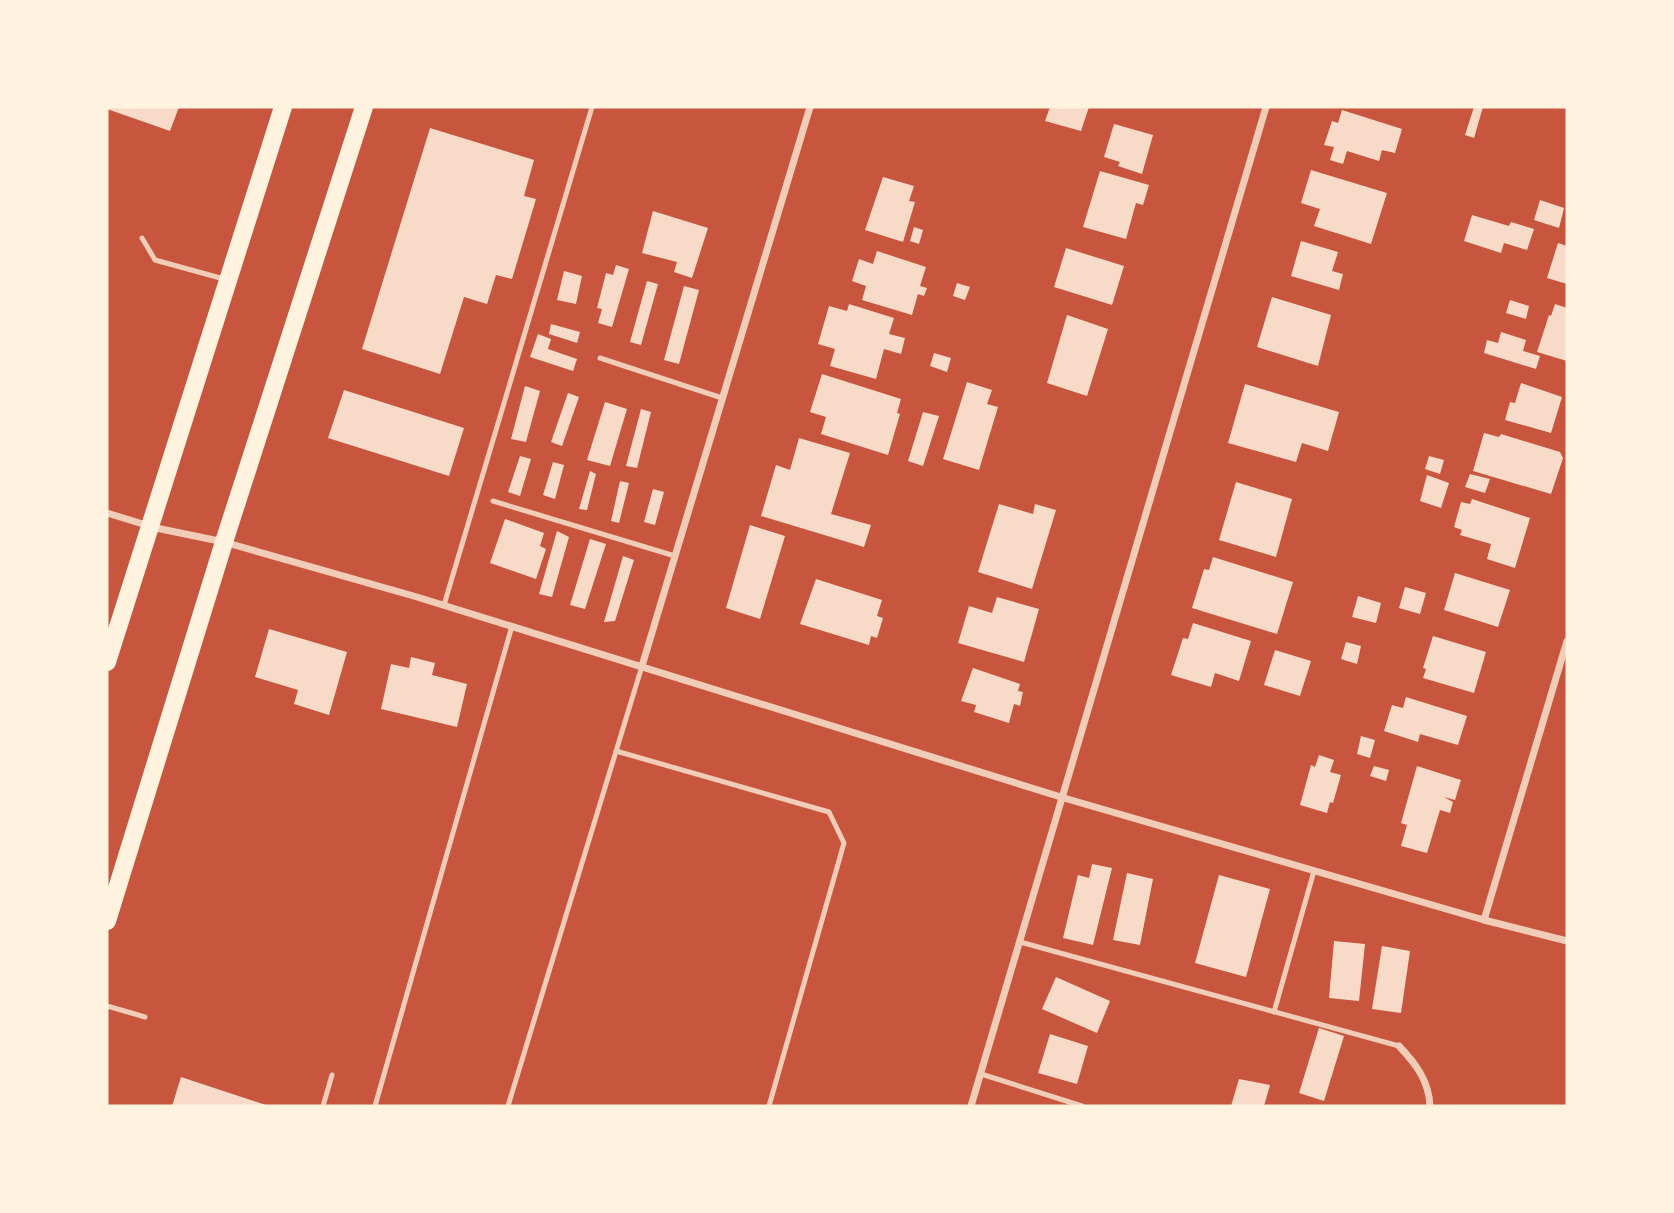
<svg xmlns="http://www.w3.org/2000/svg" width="1674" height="1213" viewBox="0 0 1674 1213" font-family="'Space Grotesk',sans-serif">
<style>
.building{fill:#f7dbc8}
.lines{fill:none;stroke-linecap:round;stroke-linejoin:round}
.service{stroke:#f1ccb7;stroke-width:5}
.minor{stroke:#f1ccb7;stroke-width:7}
.primary{stroke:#fff3e0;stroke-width:18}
</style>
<rect width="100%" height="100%" fill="#c8553d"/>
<g class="building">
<polygon points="107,107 179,107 170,131 107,109"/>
<polygon points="1050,107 1089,107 1081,131 1045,121"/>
<polygon points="1474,107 1483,107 1474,138 1465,135"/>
<polygon points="1342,110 1402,129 1395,153 1382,150 1379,161 1347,151 1343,164 1330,160 1334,147 1324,145 1332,121 1338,123"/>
<polygon points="1114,124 1153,135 1142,174 1118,166 1120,162 1104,157"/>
<polygon points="430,128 534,160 524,196 536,199 512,279 496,275 487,304 464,297 440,374 362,349"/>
<polygon points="1311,170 1387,193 1371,244 1314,226 1320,209 1301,203"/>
<polygon points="1100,171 1149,185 1143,205 1136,203 1126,239 1083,227"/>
<polygon points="883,177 914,186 909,201 915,202 903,242 865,230"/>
<polygon points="1540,200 1564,208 1559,228 1534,220"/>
<polygon points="653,211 708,228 692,278 674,272 677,262 642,253"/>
<polygon points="1472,215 1509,226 1511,222 1534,229 1527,250 1504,243 1501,253 1464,241"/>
<polygon points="914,227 923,230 919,244 910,241"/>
<polygon points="1301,241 1338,252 1332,271 1343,274 1339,290 1291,276"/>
<polygon points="1558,243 1567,246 1567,284 1547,278"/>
<polygon points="1066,248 1124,266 1112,305 1054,287"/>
<polygon points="877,251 926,267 920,286 927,288 924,296 918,294 912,315 862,300 866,286 852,281 859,259 873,264"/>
<polygon points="616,265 629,269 612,327 598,323 602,309 597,308 606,273 613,275"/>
<polygon points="564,271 582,276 576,304 557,300"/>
<polygon points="647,281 658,284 641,345 630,342"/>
<polygon points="957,283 970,287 965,300 953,296"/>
<polygon points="684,286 699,290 679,364 664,360"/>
<polygon points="1272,297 1331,315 1318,366 1257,347"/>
<polygon points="1510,300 1529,306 1526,319 1506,313"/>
<polygon points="849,304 894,318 889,334 905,338 901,354 884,349 876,379 830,366 835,349 818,344 829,306 847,311"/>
<polygon points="1555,304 1567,308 1567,361 1537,352 1549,315 1551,316"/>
<polygon points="1067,315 1108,329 1087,396 1047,383"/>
<polygon points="551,324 580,332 577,343 549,334"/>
<polygon points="1501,332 1526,340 1523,351 1540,356 1536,369 1484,353 1487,340 1498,343"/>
<polygon points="538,334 551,339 548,349 577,359 573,371 530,357"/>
<polygon points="934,353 951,358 947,372 930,366"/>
<polygon points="822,374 901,399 897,413 900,414 888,455 821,434 826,417 810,412"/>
<polygon points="967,382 992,390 987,404 998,407 979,470 943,459"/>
<polygon points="1521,383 1562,397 1551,433 1505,420 1510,402 1515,403"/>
<polygon points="1245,384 1339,412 1328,451 1302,443 1296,462 1228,443"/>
<polygon points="525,386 540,391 526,442 511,439"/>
<polygon points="344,390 464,428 449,476 328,438"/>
<polygon points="568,393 579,397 562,446 551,442"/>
<polygon points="605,402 627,409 610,466 587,460"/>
<polygon points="641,409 651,412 637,468 626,466"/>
<polygon points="923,412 939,416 923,466 908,461"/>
<polygon points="1484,433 1499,437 1501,434 1560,452 1563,458 1551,494 1473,471"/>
<polygon points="799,438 850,453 831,514 871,525 864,547 761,516 776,465 790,470"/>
<polygon points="520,456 531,459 520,496 508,492"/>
<polygon points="1429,456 1444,460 1440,474 1425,469"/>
<polygon points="553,462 564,465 555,499 543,495"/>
<polygon points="590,471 596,474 587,510 579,509"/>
<polygon points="1470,474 1490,479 1485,493 1465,487"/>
<polygon points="1427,475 1449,483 1441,508 1420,501"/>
<polygon points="620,481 629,483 619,523 611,521"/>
<polygon points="1236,482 1292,499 1276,557 1219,540"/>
<polygon points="653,489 664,492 655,525 644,522"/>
<polygon points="1472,499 1530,518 1515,568 1487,559 1491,544 1460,535 1462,530 1454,527 1461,502 1470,504"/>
<polygon points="999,504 1033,514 1035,504 1056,510 1032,589 978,572"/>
<polygon points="505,519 544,533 540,546 546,549 536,579 490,563"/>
<polygon points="750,525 785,536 760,619 726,608"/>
<polygon points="557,531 569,537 552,597 539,594"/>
<polygon points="590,539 606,544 585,609 570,605"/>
<polygon points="623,556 634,560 615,621 604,622"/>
<polygon points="1213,557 1293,582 1277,634 1192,608 1204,569 1209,570"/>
<polygon points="1455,573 1510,590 1498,627 1444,610"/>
<polygon points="816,579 882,600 877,616 883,618 877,638 871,636 869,645 800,624"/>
<polygon points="1405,587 1426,593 1420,614 1399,608"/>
<polygon points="1358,596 1381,603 1376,623 1352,617"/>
<polygon points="997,597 1039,609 1024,662 958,643 969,606 992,613"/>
<polygon points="1193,623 1251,641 1239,681 1215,673 1211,687 1171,675 1183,638 1188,639"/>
<polygon points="269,629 347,652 329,715 294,704 298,690 255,677"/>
<polygon points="1433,636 1486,652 1474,693 1423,678 1426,669 1423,668"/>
<polygon points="1346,642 1361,646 1357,664 1341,659"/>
<polygon points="1275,650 1311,661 1300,696 1264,685"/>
<polygon points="411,657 435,663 432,675 467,684 457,727 381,709 391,664 409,668"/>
<polygon points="973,668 1020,684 1018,691 1023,692 1020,706 1014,704 1009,723 974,712 976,705 961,701"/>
<polygon points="1406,697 1467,716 1458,745 1420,734 1418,742 1384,731 1392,705 1403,708"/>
<polygon points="1361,736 1375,740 1370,758 1357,754"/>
<polygon points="1319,755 1334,760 1330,772 1341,775 1333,803 1330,802 1327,813 1300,805 1311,765 1315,767"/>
<polygon points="1374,766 1389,770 1386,781 1370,776"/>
<polygon points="1417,766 1461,780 1455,800 1444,797 1453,802 1450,813 1440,810 1427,853 1401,846 1407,825 1401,823"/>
<polygon points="1092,864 1112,868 1093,945 1063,938 1078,875 1089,878"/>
<polygon points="1127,873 1153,879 1140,945 1113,940"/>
<polygon points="1219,875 1270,889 1246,977 1195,963"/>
<polygon points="1334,941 1365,944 1359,1001 1329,998"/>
<polygon points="1382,946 1410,951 1401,1013 1372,1009"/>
<polygon points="1056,977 1110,1001 1097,1033 1042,1009"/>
<polygon points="1319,1028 1344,1036 1324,1101 1299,1093"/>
<polygon points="1050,1034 1088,1046 1077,1084 1038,1073"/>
<polygon points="181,1077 269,1106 172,1106"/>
<polygon points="1239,1079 1270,1085 1264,1106 1231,1106"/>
</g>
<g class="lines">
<g class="service">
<polyline points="142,238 155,260 224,279"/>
<polyline points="600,358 722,398"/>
<polyline points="493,501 675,556"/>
<polyline points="444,605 592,107"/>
<polyline points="616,751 829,812 844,843 769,1106"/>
<polyline points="1020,942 1399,1046"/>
<polyline points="107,1006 145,1017"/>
<polyline points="1274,1012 1314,871"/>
<polyline points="981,1074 1082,1106"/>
<polyline points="323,1106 332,1075"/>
<polyline points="375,1106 512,626"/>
<polyline points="508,1106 642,666"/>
</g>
<g class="minor">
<polyline points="107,513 156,528 224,542 417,597 1064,798 1484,920 1567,941"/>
<polyline points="642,666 810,107"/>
<polyline points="1484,920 1567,641"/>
<path d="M 1399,1046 C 1416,1064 1429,1081 1430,1106"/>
<polyline points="971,1106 1266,107"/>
</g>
<g class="primary">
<polyline points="107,662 283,107"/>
<polyline points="107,921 224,542 364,107"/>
</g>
</g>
<rect width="1674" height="1213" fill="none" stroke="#fff3e0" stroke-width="217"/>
</svg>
